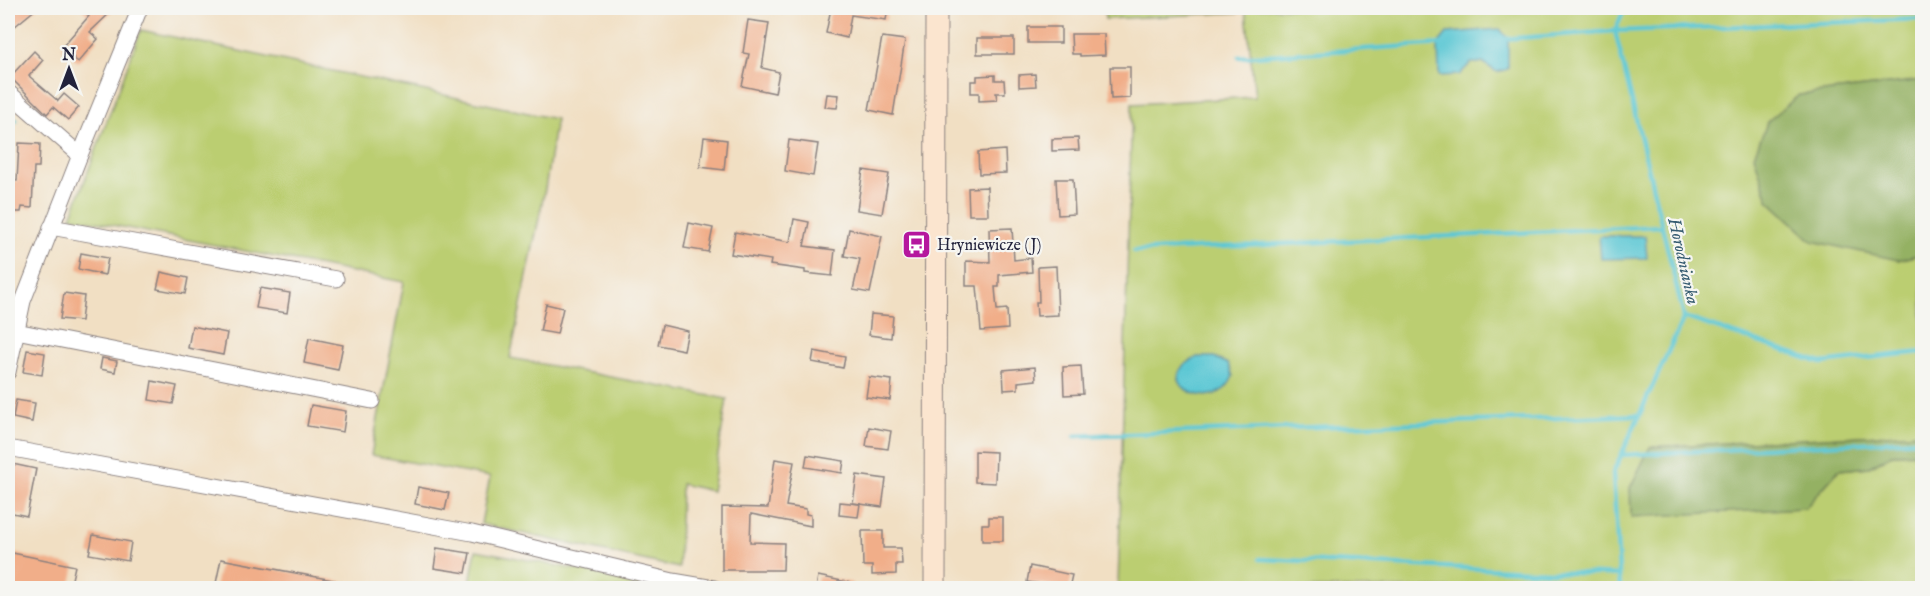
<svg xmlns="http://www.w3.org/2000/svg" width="1930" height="596" viewBox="0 0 1930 596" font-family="'IM FELL English',serif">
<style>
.green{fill:#bbce71;stroke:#6e7856;stroke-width:1.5}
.forest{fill:#94b163;stroke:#5b6a4f;stroke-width:1.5}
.water{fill:#5bc7d4;stroke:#3e7488;stroke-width:1.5}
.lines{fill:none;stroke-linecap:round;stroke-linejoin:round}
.stream{stroke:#5bc7d4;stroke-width:4.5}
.building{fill:#f1ae89}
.street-casing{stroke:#8a807f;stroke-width:17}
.secondary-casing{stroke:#8a807f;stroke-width:23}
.street{stroke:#fff;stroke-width:15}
.secondary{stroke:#fbe5cf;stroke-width:21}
.labels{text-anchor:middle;stroke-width:4.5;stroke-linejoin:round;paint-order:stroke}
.poi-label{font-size:16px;fill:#22223b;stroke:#f6f6f2;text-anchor:start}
.water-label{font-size:18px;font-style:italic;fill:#365c71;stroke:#f6f6f2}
</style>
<rect width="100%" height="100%" fill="#f6f6f2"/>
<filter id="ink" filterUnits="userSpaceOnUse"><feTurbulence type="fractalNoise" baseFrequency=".0167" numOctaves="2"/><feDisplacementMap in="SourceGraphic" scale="12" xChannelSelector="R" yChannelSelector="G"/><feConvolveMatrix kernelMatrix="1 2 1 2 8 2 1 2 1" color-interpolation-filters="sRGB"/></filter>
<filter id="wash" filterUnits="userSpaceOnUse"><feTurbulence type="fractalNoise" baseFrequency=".008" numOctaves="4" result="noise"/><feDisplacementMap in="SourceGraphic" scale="24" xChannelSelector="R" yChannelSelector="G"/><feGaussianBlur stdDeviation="1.35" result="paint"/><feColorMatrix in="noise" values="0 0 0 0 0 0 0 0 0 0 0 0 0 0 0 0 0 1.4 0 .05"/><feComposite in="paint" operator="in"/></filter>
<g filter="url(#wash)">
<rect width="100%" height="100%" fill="#f1dfc3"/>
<g class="green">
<polygon points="1104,8 1922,8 1922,80 1799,95 1898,260 1922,254 1922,433 1651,447 1805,508 1839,470 1869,467 1893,454 1922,453 1922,588 1118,588 1132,104 1255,97 1246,12 1105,19"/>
<polygon points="141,30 556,119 545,189 510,358 727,399 712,491 681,484 679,568 481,524 490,477 371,455 404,282 71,217"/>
<polygon points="476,550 662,586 660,588 469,588"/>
</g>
<g class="forest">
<polygon points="1922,80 1922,254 1898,260 1812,241 1768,200 1754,155 1768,121 1799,95"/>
<polygon points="1922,433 1922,453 1893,454 1869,467 1839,470 1805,508 1631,517 1630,488 1650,447"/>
</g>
<g class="water">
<polygon points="1500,29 1508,39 1508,69 1497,72 1483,63 1471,63 1459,75 1439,76 1438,44 1447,33"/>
<polygon points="1599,236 1645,236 1647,258 1601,259"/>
<path d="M 1197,357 L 1214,357 L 1228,364 L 1233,376 C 1219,414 1160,389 1185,365 C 1188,362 1193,360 1197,357 Z"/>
</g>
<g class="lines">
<g class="stream">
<polyline points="1625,8 1615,31 1684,317 1821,363 1922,352"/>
<polyline points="1502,39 1615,31 1922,19"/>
<polyline points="1239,57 1443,44"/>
<polyline points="8,120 16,120"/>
<polyline points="1134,251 1662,226"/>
<polyline points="1075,436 1639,415"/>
<polyline points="1621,455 1922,440"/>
<polyline points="1260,559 1619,575"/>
<polyline points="1620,588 1613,473 1684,317"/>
</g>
</g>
<g id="blocks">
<g class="building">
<polygon points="8,8 37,8 8,32"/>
<polygon points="81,8 115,8 90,32 98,39 78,62 62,47 89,16"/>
<polygon points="831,8 888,8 886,20 851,15 847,38 826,33"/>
<polygon points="748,20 769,23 762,68 779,72 775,93 742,86 749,54 743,53"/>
<rect x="1028" y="27" width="33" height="16"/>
<polygon points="1071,34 1104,34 1105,55 1080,56 1080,54 1072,54"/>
<polygon points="882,37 905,40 893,115 869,110"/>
<rect x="977" y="38" width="37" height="16"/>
<polygon points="34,51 43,60 29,76 58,101 64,94 79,107 68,120 53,107 47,114 10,77"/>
<polygon points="1110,67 1130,67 1130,98 1111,99"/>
<polygon points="1035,74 1036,86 1019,87 1019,75"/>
<polygon points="995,75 995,80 1004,80 1005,93 996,93 997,100 979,101 979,93 971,93 971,81 977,81 977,76"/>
<polygon points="827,94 839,95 837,108 825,107"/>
<polygon points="704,137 727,140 724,170 700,167"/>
<polygon points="1078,138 1079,150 1052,151 1052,139"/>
<polygon points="789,140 818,144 813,176 785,171"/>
<polygon points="19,143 40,144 39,167 34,167 32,208 22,207 21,212 8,212 8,180 17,181"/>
<polygon points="1005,150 1006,173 979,174 978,152"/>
<polygon points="863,170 889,174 882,214 857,210"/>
<polygon points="1056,179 1073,179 1075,214 1058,215"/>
<polygon points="987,187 988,215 969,215 968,188"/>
<polygon points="794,219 809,222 804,246 835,250 832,276 805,273 805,270 770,265 771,260 731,254 735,232 790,242"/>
<polygon points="689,223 713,228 708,252 684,248"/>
<polygon points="1012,228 1014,260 1031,258 1032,272 999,275 999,287 995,287 997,310 1007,309 1008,329 981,331 977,286 966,286 966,261 990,262 989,229"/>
<polygon points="849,229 882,236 870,293 853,290 860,259 844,256"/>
<polygon points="81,253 108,258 105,275 78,269"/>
<polygon points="1056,266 1058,315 1037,316 1036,302 1039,302 1038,267"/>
<polygon points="161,272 188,278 185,294 157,289"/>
<polygon points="260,288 290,293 287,313 256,308"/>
<polygon points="64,293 84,296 81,321 60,319"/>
<polygon points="546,304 563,308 557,334 540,331"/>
<polygon points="871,314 893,316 891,338 869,335"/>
<polygon points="662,325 688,331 684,350 658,345"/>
<polygon points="192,326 227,333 223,355 188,348"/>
<polygon points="309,338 343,345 338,370 304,363"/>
<polygon points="27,350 45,353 42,375 23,372"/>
<polygon points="814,351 845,357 843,368 812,362"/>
<polygon points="102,358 117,361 115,372 100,369"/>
<polygon points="1081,366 1083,394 1064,395 1063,367"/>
<polygon points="1035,367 1036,380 1018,382 1018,389 1004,390 1003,370"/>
<polygon points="869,377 892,380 890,400 866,397"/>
<polygon points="152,381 177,386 173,404 149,400"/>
<polygon points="16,400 35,403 32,422 13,418"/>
<polygon points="311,405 346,411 343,432 307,426"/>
<polygon points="869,427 891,431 888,449 866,446"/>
<polygon points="975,451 996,452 995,483 975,482"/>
<polygon points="807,455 844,461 842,473 805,467"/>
<polygon points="775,459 794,462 786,506 806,509 806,514 811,515 811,526 751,514 750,542 784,543 783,570 722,570 722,507 768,508"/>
<polygon points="8,463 36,469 27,516 8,512"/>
<polygon points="857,475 886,479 882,507 853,503"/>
<polygon points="418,487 449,493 445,510 415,504"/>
<polygon points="840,502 860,504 858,517 839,515"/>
<polygon points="989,517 1003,517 1003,541 982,541 982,524 989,524"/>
<polygon points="862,531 883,531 883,548 901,548 902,564 896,564 896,574 872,575 872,566 863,566"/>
<polygon points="93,535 131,542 128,561 89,554"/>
<polygon points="437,548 470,553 466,573 434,568"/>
<polygon points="8,552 75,566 70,588 8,588"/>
<polygon points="221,559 349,583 349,588 215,588"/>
<polygon points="1030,566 1072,575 1069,588 1027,582"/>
<polygon points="818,576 852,583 852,588 816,588"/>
</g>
</g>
</g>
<g filter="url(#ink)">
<use href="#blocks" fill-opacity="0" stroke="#8a807f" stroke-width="1.5"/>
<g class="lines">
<defs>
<g id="street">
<polyline points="8,92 80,155"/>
<polyline points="51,227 336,279"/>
<polyline points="16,331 372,401"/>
<polyline points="8,372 23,301 80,155 140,8"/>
<polyline points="8,448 472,533 673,581 714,588"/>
</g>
<polyline id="secondary" points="935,588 936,8"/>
</defs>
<use href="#street" class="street-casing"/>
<use href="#secondary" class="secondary-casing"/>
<use href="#street" class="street"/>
<use href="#secondary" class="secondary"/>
</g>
</g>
<defs>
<symbol id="bus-square" viewBox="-11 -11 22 22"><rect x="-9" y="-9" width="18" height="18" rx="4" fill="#b5179e" stroke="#f6f6f2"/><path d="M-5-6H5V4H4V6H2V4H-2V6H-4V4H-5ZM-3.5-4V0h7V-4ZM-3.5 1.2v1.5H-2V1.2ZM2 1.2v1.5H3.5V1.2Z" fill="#fff"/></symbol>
</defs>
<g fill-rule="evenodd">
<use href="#bus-square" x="900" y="228" width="33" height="33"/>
</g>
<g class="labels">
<g class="poi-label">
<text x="937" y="250">Hryniewicze (J)</text>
</g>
<g class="water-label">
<text transform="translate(1684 261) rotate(77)" y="6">Horodnianka</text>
</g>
</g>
<rect width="1930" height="596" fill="none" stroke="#f6f6f2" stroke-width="30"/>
<g transform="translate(69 69)" stroke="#f6f6f2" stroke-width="4.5" paint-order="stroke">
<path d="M0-4.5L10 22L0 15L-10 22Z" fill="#22223b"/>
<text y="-9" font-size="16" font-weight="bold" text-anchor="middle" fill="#22223b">N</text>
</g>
</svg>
